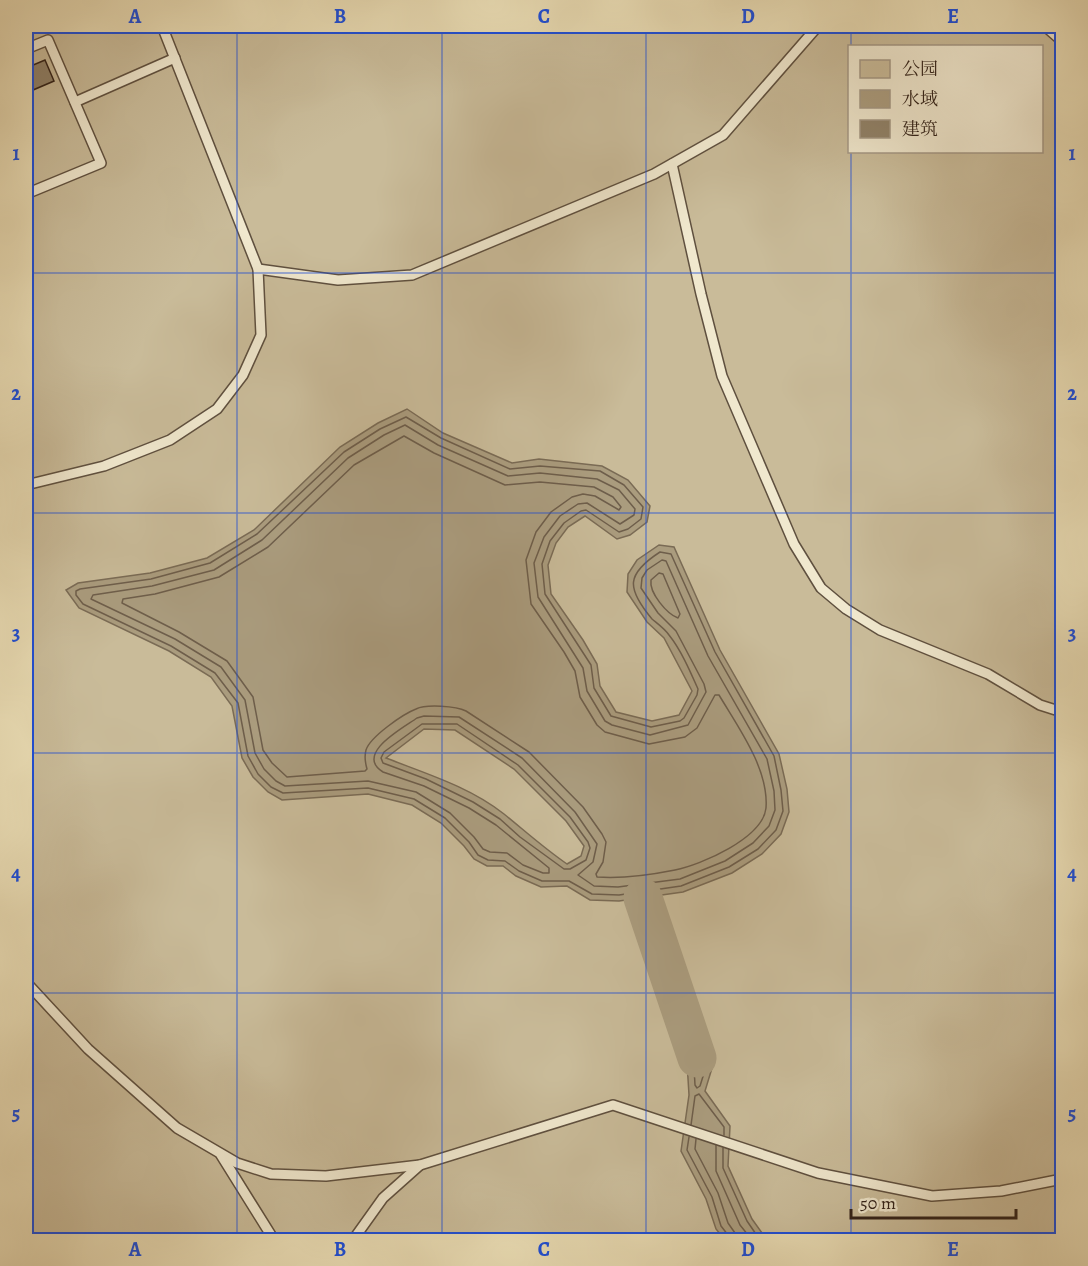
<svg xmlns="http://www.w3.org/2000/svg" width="1088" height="1266" viewBox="0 0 1088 1266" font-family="Alegreya,'Noto Serif SC',serif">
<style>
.green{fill:#c9bb99;stroke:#7d6e58;stroke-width:1.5;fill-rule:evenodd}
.water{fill:#aa9c7e;stroke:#7a6b55;stroke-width:1.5;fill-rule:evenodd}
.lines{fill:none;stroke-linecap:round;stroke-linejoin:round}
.shore{stroke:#6e5e4b;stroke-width:1.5}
.river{stroke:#aa9c7e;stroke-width:39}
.building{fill:#908269;stroke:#312118;stroke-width:1.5}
.lane-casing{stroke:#5f503f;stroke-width:12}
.lane{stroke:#f0e8ce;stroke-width:9}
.grid{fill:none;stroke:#1d4ed8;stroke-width:1.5;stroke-opacity:0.55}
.neatline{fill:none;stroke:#1d4ed8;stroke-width:2}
.grid-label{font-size:20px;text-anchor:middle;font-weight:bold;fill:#1d4ed8}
</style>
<rect width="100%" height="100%" fill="#e8dbb3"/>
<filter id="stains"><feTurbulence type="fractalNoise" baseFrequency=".00333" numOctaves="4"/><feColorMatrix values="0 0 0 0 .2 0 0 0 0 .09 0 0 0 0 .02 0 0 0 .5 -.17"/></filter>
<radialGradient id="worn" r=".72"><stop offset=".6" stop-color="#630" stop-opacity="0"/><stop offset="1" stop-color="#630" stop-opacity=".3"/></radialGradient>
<path class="green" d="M 26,26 L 1062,26 L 1062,1240 L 26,1240 ZM 850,46 L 1042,46 L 1042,152 L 850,152 Z"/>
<g class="water">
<path d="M 407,409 L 443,433 L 512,463 L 539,459 L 602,466 L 628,480 L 650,506 L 647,522 L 630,535 L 617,539 L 585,516 L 568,527 L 556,543 L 548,565 L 551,594 L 583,640 L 597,664 L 600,686 L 616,712 L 652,721 L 679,715 L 692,691 L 664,638 L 647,622 L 627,592 L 628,574 L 637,560 L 659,545 L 674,547 L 720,650 L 779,754 L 787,789 L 789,812 L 781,834 L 762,854 L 732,873 L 683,892 L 619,901 L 590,900 L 567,886 L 541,887 L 516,876 L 503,866 L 487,866 L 474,859 L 464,846 L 441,823 L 412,805 L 368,794 L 282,800 L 268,792 L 253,777 L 242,758 L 232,706 L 211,677 L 169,651 L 79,608 L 66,590 L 78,583 L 150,573 L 207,558 L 254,530 L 340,447 L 378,423 ZM 424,729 L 455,730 L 514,769 L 566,821 L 584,846 L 581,856 L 567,864 C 545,849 525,831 504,814 C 470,787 427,774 386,758 Z"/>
<polygon points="704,1054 712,1068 705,1091 730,1126 728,1166 752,1219 767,1240 725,1240 716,1229 706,1199 681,1151 689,1095 687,1062"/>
</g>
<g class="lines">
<g class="shore">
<path d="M 406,417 L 441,438 L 510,469 L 540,466 L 600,471 L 624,485 L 643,507 L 641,519 L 628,529 L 619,532 L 586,510 L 581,511 L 564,523 L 550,541 L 542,564 L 545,594 L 591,665 L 594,688 L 611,716 L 651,727 L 680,721 L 684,718 L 697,695 L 698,689 C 690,671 681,650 669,635 C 665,629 658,624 652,619 C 626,588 626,574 660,552 L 671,554 L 715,652 L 774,756 L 781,790 L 783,811 L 776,830 L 758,849 L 729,867 L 681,886 L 619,895 L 592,894 L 569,881 L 542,881 L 519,871 L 505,861 L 488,860 L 478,855 L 469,842 L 445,818 L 414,799 L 368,788 L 283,793 L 271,787 L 258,774 L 248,756 L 238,703 L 215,673 L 171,646 L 83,604 L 76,595 L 76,591 L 80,589 L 151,579 L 210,563 L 257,534 L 344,452 L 380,429 Z"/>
<path d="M 405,425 L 438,445 L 508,476 L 540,473 L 597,479 L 619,490 L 635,509 L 634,515 L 620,524 L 587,503 L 578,504 L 560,516 L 544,537 L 534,563 L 538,597 L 583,668 L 587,691 L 605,721 L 612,725 L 650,735 L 688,725 L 706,692 L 704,684 L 676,631 L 658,613 L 641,588 L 642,578 L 647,570 L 662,560 L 666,561 L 708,656 L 767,759 L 774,791 L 775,810 L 769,826 L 753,843 L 725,861 L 680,879 L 618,887 L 594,886 L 578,875 L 593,862 L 597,844 L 575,812 L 522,758 L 459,717 L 424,716 L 417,718 C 403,728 354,754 383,772 L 424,786 L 469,808 L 496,825 L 549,868 L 549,873 L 543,873 L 523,865 L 507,853 L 490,852 L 483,849 L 474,837 L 450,813 L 416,792 L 368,781 L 285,786 L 276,781 L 264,769 L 255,753 L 245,700 L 221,667 L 175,639 L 91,599 L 93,595 L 152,586 L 214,570 L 262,540 L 348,458 L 384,435 Z"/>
<path d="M 404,436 L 434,453 L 505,485 L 540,482 L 594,487 L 613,497 L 621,507 L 619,510 L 595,496 L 583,494 L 572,497 L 551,512 L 536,532 L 526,560 L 531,604 L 564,652 L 575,671 L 580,697 L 597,725 L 605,732 L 649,744 L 685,737 L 697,728 L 715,695 L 719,695 C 738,727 769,769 766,808 C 763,838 701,865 675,870 C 650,875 623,879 597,877 L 596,874 L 603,862 L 606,842 L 602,834 L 583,807 L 529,752 L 466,711 C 456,706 426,704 416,709 C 403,714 370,737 366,750 C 364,757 365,762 367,769 L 365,771 L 287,777 L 272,763 L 263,750 L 253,697 L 227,661 L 179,632 L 122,603 L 123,599 L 155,594 L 219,577 L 268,547 L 354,465 Z"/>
<path d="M 659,573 L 663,574 L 680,614 L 678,618 C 667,614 649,593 651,580 Z"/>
<polygon points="422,724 457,724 518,765 570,817 588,842 590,848 586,860 570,869 564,869 520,837 500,819 473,802 426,779 383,763 381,758 384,752"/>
<polygon points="701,1063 705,1070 700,1086 697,1088 695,1085 694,1067"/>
<polyline points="691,1125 695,1096 699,1094 724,1127 724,1135"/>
<polyline points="689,1137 687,1150 712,1197 721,1226 728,1235 729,1240"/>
<polyline points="696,1139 695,1149 718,1193 728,1223 735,1233 736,1240"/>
<polyline points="716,1145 716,1171 740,1225 752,1240"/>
<polyline points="723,1148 723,1168 747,1221 760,1240"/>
</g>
<polyline class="river" points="643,898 697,1058"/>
</g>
<polygon class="building" points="45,60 54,81 26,93 26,68"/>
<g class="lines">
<defs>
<g id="lane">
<polyline points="842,26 849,26"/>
<polyline points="1038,26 1046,27 1062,41"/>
<polyline points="26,49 48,40 101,163 26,194"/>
<polyline points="75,102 175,58"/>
<polyline points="672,164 701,294 722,376 794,544 821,588 846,609 880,630 988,674 1040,705 1062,712"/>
<polyline points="258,269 338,280 412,275 654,174 723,135 818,26"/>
<polyline points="26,485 104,466 170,440 217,409 243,375 261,335 258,269 162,26"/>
<polyline points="26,982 88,1049 177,1128 237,1163 271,1174 326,1176 420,1165"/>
<polyline points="221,1155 274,1240"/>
<polyline points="353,1240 383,1198 420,1165 613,1105 818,1173 932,1196 1001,1191 1062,1179"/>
</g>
</defs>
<use href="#lane" class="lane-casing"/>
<use href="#lane" class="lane"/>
</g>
<path class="grid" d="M 237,26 L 237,1240M 442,26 L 442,1240M 646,26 L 646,1240M 851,26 L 851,46M 851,152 L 851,1240M 26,273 L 1062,273M 26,513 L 1062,513M 26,753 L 1062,753M 26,993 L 1062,993"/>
<rect width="1088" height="1266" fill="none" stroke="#e8dbb3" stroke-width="66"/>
<rect x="848" y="45" width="195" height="108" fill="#f0e8ce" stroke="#a49885" stroke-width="1.5"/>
<rect x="860" y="60" width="30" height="18" fill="#c9bb99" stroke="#a49885" stroke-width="1.5"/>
<text x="902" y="75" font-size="18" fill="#312118">公园</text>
<rect x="860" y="90" width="30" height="18" fill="#aa9c7e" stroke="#a49885" stroke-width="1.5"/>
<text x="902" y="105" font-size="18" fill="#312118">水域</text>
<rect x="860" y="120" width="30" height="18" fill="#908269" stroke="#a49885" stroke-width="1.5"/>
<text x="902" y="135" font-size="18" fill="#312118">建筑</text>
<path d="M851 1209v9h165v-9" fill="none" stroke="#312118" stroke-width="3"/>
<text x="860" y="1209" font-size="18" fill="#312118" stroke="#f0e8ce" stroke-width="4.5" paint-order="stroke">50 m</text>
<rect x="33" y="33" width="1022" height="1200" class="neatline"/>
<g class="grid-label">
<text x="135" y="23">A</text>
<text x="340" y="23">B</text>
<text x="544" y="23">C</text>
<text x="748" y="23">D</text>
<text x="953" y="23">E</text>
<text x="16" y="160">1</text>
<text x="1072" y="160">1</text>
<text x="16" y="400">2</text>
<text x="1072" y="400">2</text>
<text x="16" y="640">3</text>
<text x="1072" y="640">3</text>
<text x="16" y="880">4</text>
<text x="1072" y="880">4</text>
<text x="16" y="1120">5</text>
<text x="1072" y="1120">5</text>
<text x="135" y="1256">A</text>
<text x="340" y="1256">B</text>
<text x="544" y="1256">C</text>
<text x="748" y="1256">D</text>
<text x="953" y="1256">E</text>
</g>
<rect width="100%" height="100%" filter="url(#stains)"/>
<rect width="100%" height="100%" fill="url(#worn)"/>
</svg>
